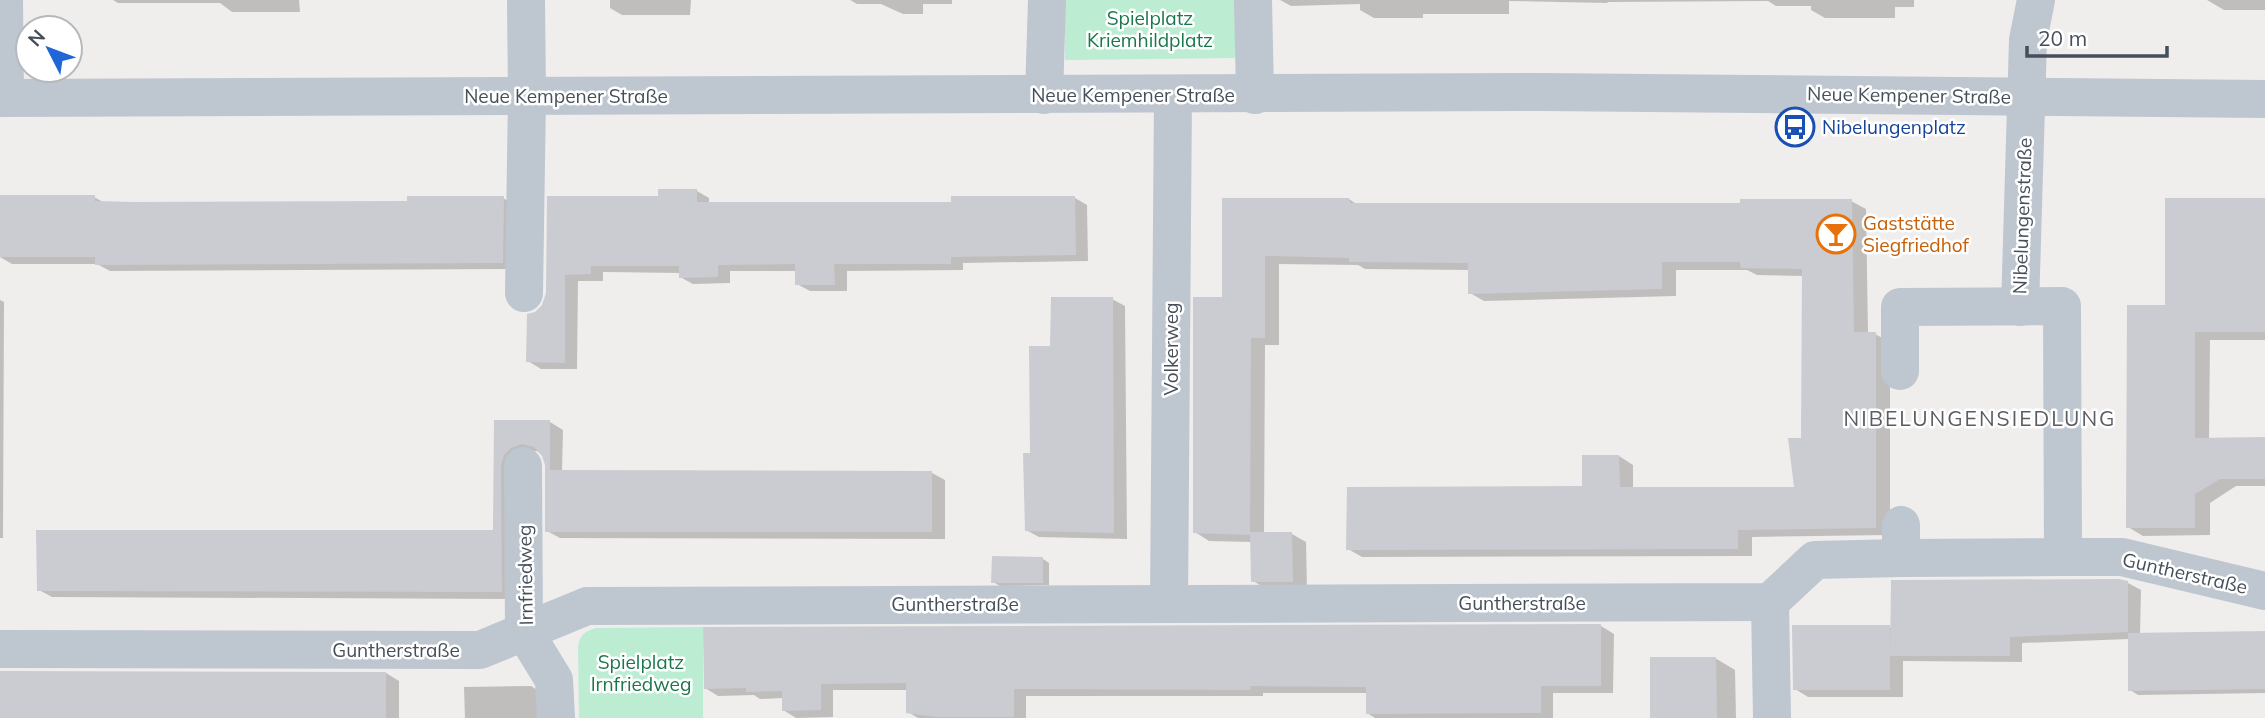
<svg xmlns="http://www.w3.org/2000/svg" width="2265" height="718" viewBox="0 0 2265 718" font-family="Mulish,sans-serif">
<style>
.green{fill:#bcecd1}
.shadow{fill:#0003}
.building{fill:#caccd2}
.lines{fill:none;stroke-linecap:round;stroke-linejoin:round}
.minor{stroke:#bec6cf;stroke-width:38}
.labels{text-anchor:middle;stroke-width:5;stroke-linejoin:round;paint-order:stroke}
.park-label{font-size:19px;fill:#1a774d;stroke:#fff}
.street-label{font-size:19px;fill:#464f59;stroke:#fff}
.transit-label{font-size:19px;fill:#164399;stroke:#fff;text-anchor:start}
.food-label{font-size:19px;fill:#c56008;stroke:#fff;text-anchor:start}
.neighbourhood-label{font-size:21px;letter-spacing:2px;fill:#5a5d61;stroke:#fff}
</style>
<rect width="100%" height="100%" fill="#f0eded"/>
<g class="green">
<polygon points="1065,0 1236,0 1235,58 1065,60"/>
<path d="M 703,627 L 703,718 L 579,718 L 578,647 C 579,636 585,631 596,628 Z"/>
</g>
<g class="shadow">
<polygon points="113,0 299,0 300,12 232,12 220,3 118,3"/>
<polygon points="610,0 691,0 690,15 622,15 610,8"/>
<polygon points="850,0 952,0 952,4 923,4 923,14 903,14 881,4 857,4"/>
<polygon points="1280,0 1914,0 1914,7 1895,7 1895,18 1825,18 1811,10 1811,6 1776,6 1768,1 1608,2 1607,3 1509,1 1509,14 1423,14 1423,18 1374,18 1360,10 1360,4 1291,6"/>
<polygon points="2207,0 2265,0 2265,10 2224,10"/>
<polygon points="697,191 709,198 709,204 953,203 1075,198 1087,205 1088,261 963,263 963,270 847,271 847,291 810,291 797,284 797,271 730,271 730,283 693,284 680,277 680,273 603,272 603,281 578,281 577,369 541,369 528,361 536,313 544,306 548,294 549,198 660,198"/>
<polygon points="0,197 94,197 105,203 409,203 503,198 516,206 515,269 110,271 97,264 12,264 0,257"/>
<polygon points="1349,199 1358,205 1742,205 1851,201 1866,209 1868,333 1875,334 1890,342 1890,535 1752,537 1752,556 1362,557 1348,549 1584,488 1619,456 1633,465 1633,488 1796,488 1803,440 1804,276 1757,275 1747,270 1676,270 1676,296 1484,301 1470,293 1469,270 1365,269 1358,265 1279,264 1279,345 1265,345 1264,534 1292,534 1306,542 1307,589 1267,589 1253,581 1252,542 1209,541 1195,532 1224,299 1223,200"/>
<polygon points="2265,200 2265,340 2210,340 2209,440 2265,439 2265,486 2236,486 2210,503 2210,535 2143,536 2128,527 2167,306"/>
<polygon points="1112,299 1125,306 1127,539 1039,537 1026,530 1032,455 1052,347"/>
<polygon points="0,300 4,302 3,538 0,538"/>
<polygon points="496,422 550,422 563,430 562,472 932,473 945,480 945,539 560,538 547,531 547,465 541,452 536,451 525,454 514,599 52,597 39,590 500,532"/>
<polygon points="1043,559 1049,563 1049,585 1000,586 993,582"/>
<polygon points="2128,583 2141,590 2140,635 2265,632 2265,693 2138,695 2130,690 2129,639 2022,643 2022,662 1903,661 1903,697 1808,697 1795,689 1890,627 1892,628"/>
<polygon points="1601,626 1614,634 1613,693 1553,693 1553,718 1375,718 1367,713 1368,693 1263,693 1263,696 1026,696 1026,718 918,718 908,712 908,690 833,690 833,717 796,718 783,710 783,698 760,699 754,695 718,696 705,688"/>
<polygon points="1715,658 1735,670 1736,718 1651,718"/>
<polygon points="0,673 386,673 399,681 399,718 0,718"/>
<polygon points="531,686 539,691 541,718 465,718 464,687"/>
</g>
<g class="building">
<polygon points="658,189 697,189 697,202 951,202 951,196 1075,196 1076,255 951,257 951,264 834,264 835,285 795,285 795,264 718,265 718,277 679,278 679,266 591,266 591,274 565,275 565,363 526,362 527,314 535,312 542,305 546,293 547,196 658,196"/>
<polygon points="0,195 95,195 95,201 134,202 407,201 407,196 504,196 503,263 95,265 95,257 0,257"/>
<polygon points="1222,198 1349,198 1350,203 1740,203 1740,199 1852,199 1854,332 1876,332 1876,528 1738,530 1738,549 1346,550 1347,487 1582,486 1582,455 1619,455 1620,487 1794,487 1788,438 1801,438 1802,269 1741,268 1740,262 1662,262 1662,289 1468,294 1468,263 1349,262 1349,258 1265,256 1265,338 1251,338 1250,532 1292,532 1293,582 1251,582 1250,535 1193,533 1193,297 1222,297"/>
<polygon points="2165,198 2265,198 2265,332 2195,332 2195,438 2265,437 2265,479 2220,479 2195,494 2195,528 2126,528 2127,305 2165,305"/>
<polygon points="1051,297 1113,297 1114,533 1025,531 1023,453 1030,453 1029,346 1050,346"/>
<polygon points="494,420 550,420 550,470 932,471 932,532 545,532 545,465 542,456 534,447 522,444 511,448 504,455 501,465 502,592 37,591 36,530 497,530 493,530"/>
<polygon points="992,556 1043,557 1043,583 991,583"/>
<polygon points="2119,579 2128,581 2128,632 2010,637 2010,656 1890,656 1891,580"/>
<polygon points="1601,624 1601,686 1541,686 1541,713 1366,714 1366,687 1250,686 1250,690 1014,689 1014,717 936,717 906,713 906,683 821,684 821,710 782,711 782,691 746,692 746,688 704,689 703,627"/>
<polygon points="1792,625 1890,625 1890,690 1793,690"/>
<polygon points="2265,631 2265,689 2128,691 2128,633"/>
<polygon points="1650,657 1716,657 1717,718 1650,718"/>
<polygon points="0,671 386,672 386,718 0,718"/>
</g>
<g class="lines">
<g class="minor">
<polyline points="4,0 5,98"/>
<polyline points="1253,0 1255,95"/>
<polyline points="1044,95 1047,0"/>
<polyline points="0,98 1541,92 2265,99"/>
<polyline points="524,293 527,96 526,0"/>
<polyline points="2020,307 2028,40 2036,0"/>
<polyline points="1900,371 1900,307 2062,306 2063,557 1901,558 1901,525"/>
<polyline points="523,466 524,631 554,680 556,718"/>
<polyline points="2063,557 2122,557 2265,591"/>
<polyline points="1770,602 1772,718"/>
<polyline points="1169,603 1173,95"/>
<polyline points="0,649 480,650 587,606 1770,602 1815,560 1901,558"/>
</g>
</g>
<defs>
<symbol id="bus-ring" viewBox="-11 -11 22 22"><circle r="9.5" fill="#fff" stroke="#1a4fb4" stroke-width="1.5"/><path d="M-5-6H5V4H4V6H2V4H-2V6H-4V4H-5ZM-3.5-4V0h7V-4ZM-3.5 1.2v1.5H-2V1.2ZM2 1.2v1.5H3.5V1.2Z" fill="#1a4fb4"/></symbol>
<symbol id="bar-ring" viewBox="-11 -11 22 22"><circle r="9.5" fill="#fff" stroke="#e8710a" stroke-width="1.5"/><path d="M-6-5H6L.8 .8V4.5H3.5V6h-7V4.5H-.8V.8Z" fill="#e8710a"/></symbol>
</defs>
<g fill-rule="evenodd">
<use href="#bus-ring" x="1773" y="105" width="44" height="44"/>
<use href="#bar-ring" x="1814" y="212" width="44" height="44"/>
</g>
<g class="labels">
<g class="park-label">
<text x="1150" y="25">Spielplatz<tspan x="1150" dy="22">Kriemhildplatz</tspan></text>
<text x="641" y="669">Spielplatz<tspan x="641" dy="22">Irnfriedweg</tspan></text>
</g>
<g class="street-label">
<text x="1133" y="102">Neue Kempener Straße</text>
<text transform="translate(1909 95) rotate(1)" y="7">Neue Kempener Straße</text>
<text x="566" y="103">Neue Kempener Straße</text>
<text transform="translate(2022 216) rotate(-88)" y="7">Nibelungenstraße</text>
<text transform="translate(1171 349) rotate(-90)" y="7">Volkerweg</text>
<text transform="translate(2185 573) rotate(13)" y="7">Guntherstraße</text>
<text transform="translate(525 575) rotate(-91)" y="7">Irnfriedweg</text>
<text x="1522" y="610">Guntherstraße</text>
<text x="955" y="611">Guntherstraße</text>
<text x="396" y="657">Guntherstraße</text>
</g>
<g class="transit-label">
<text x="1822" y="134">Nibelungenplatz</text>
</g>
<g class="food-label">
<text x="1863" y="230">Gaststätte<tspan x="1863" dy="22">Siegfriedhof</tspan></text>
</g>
<g class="neighbourhood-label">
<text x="1980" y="426">NIBELUNGENSIEDLUNG</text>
</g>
</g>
<g transform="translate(49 49) rotate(312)"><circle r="33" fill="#ffffff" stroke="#b5b9bd" stroke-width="2"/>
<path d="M0-5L12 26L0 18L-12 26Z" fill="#2066d6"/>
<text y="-10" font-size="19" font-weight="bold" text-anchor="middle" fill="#464f59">N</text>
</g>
<path d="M2027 46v10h140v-10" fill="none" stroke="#464f59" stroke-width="3.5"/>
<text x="2038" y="46" font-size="21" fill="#464f59" stroke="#ffffff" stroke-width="5" paint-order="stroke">20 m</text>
</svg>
